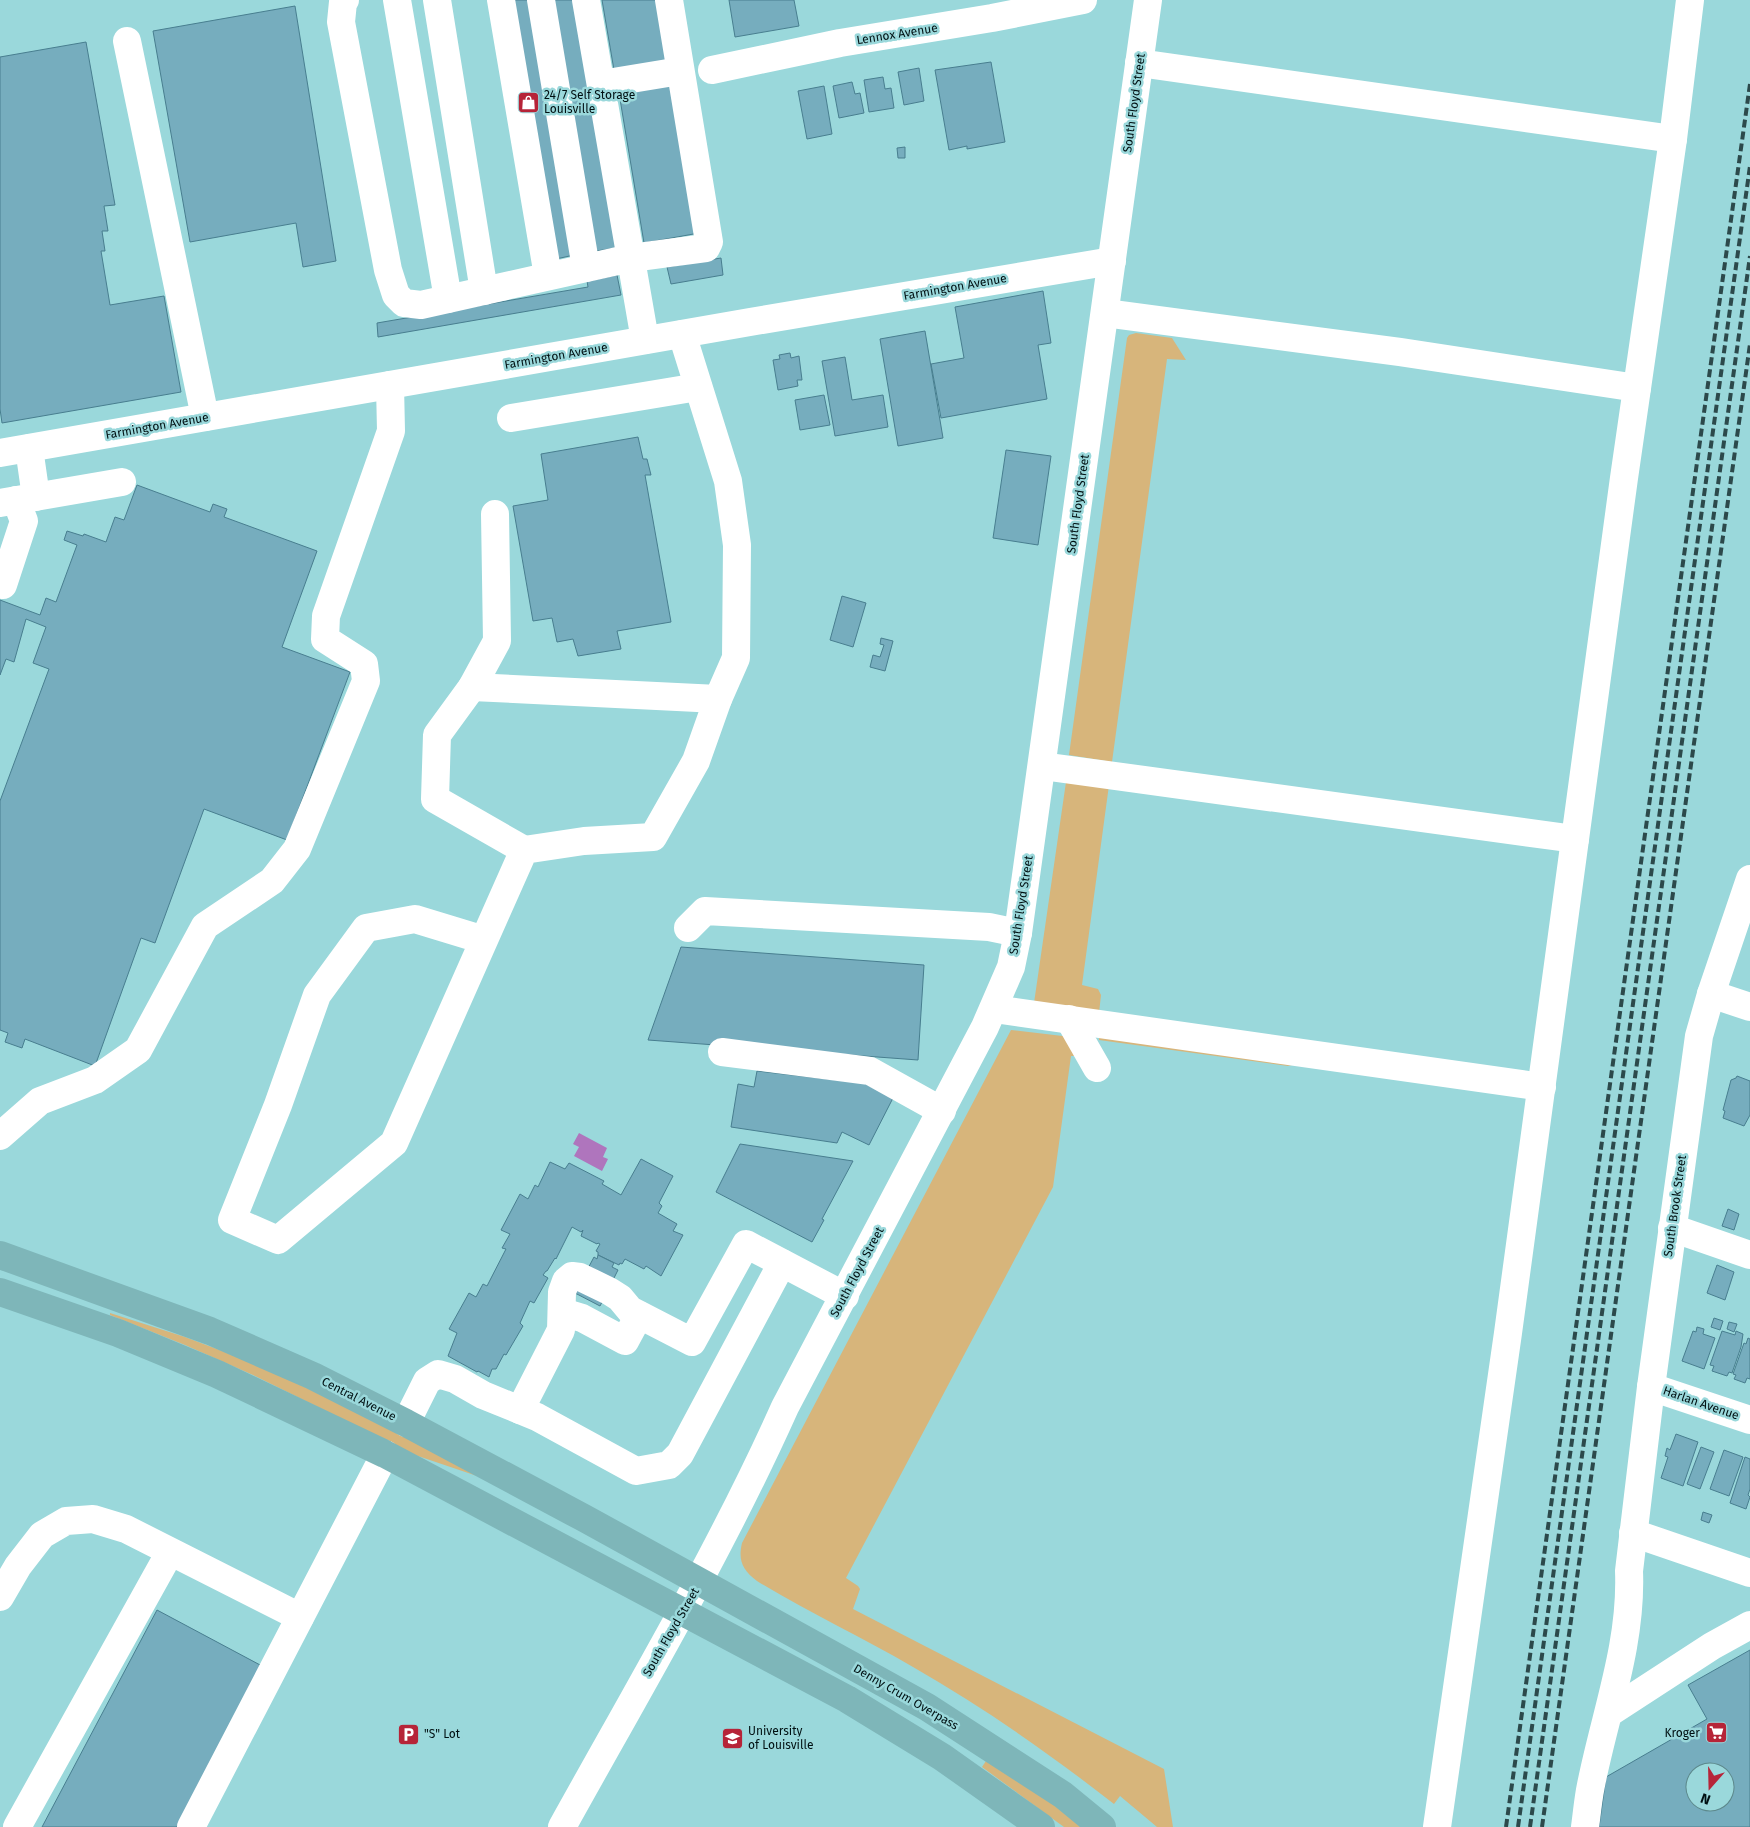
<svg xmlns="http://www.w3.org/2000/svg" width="1750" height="1827" viewBox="0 0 1750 1827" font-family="'Fira Sans',sans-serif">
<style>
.green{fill:#d7b57b}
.water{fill:#af75bd}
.building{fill:#76adbe;stroke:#487e8f;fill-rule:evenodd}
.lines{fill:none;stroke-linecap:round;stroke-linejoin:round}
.minor{stroke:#fff;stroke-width:28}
.major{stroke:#7eb6b9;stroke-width:28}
.rail{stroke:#2c494b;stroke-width:4;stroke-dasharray:8 4;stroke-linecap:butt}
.labels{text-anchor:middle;stroke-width:5;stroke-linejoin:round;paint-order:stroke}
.street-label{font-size:12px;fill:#001012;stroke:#9ad8db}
.poi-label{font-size:12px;fill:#001012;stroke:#9ad8db;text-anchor:start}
</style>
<rect width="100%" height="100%" fill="#9ad8db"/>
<g class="green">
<polygon points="1136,333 1172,338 1186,360 1167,359 1112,762 1069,755 1127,338 1129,335"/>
<polygon points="1066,782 1109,785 1082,985 1098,989 1101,995 1099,1013 1034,1003"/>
<path d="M 1011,1030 L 1071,1037 L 1078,1056 L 1071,1056 L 1053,1187 L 846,1578 L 858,1586 L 860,1589 L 853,1609 L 1164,1769 L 1173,1827 L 1157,1827 L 1120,1796 L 1114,1804 C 1050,1754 983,1707 913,1667 C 862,1637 807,1612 757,1581 C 742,1570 738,1560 742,1543 Z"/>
<polygon points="1099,1037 1292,1065 1288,1066 1099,1040"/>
<polygon points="110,1313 185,1337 257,1364 402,1434 477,1476 415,1455 253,1375 185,1345 110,1315"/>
<polygon points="988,1758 1085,1827 1064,1827 982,1767"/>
</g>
<polygon class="water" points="579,1133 607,1148 603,1157 608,1159 602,1171 574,1156 579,1147 573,1144"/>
<g class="building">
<polygon points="511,0 530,0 574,255 556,259"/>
<polygon points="553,0 580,0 623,247 596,251"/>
<polygon points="602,0 658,0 669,60 614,70"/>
<polygon points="729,0 794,0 799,26 735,37"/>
<polygon points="295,6 336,261 303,267 296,223 190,242 153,31"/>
<polygon points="86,42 115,205 104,206 108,231 102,231 105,251 101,251 110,305 164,296 181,392 2,423 0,409 0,57"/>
<polygon points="991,62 1005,142 967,149 967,146 949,150 935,70"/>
<polygon points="919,68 924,101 904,105 898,72"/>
<polygon points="883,77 885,89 891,88 894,108 869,112 864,80"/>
<polygon points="852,82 855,94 860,93 864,113 839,118 833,86"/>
<polygon points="673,84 699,233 644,243 619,93"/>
<polygon points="824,86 832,134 807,139 798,91"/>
<polygon points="905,147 905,158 898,158 897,148"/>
<polygon points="721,258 723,275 671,284 667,267"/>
<polygon points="617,275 621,295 378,337 377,323 588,287 587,281"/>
<polygon points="1043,291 1051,343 1038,345 1047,399 941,418 931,364 964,358 955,307"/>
<polygon points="925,331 943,438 898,446 880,339"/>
<polygon points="790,353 791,358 799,356 802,380 797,380 798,386 778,390 773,360 780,359 779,355"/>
<polygon points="845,357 852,400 883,395 888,427 835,436 822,361"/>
<polygon points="824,395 830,425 800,430 795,400"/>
<polygon points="638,437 643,459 647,459 651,475 645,475 671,622 617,631 621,649 578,656 573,639 557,642 552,618 533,621 513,506 548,500 541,454"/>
<polygon points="1006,450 1051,456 1038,545 993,538"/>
<polygon points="137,485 210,512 213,504 227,509 224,517 317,551 282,647 350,672 287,840 204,809 155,943 141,938 95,1066 25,1039 22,1048 5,1042 8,1033 0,1030 0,801 49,669 33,663 46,627 26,619 14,662 6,659 0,675 0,600 40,615 46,598 56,602 77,545 64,540 67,531 83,536 84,534 106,542 115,517 124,520"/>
<polygon points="842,596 866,603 853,647 830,640"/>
<polygon points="881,638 893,641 885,671 870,667 873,655 880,657 884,645 880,644"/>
<polygon points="681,947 924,965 918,1060 648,1040"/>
<polygon points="757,1071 864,1083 893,1098 869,1145 842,1132 837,1143 731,1127 738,1084 754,1087"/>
<polygon points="1737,1076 1750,1081 1750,1115 1744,1126 1723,1118 1725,1111 1723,1110 1731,1080 1736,1078"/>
<polygon points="740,1144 853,1161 822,1219 824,1220 812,1242 716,1192"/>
<polygon points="641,1159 673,1176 659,1203 662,1206 658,1213 677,1224 673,1231 683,1235 661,1276 646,1266 644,1269 625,1259 622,1264 620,1263 619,1265 598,1255 598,1252 596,1251 600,1244 598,1243 597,1244 581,1236 583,1230 581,1232 572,1227 556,1259 555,1258 547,1271 546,1271 543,1275 548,1278 534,1303 530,1301 520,1323 523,1326 506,1355 504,1354 496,1369 492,1369 489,1377 478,1371 477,1372 448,1356 457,1333 449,1329 469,1293 476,1297 483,1284 487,1286 506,1249 502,1248 510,1234 501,1230 520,1194 528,1199 535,1185 538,1187 550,1162 565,1169 569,1163 604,1181 602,1184 621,1195"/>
<polygon points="1728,1209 1739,1214 1734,1230 1722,1226"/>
<polygon points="598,1255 614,1263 612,1267 618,1270 600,1306 575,1293 594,1257 597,1259"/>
<polygon points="1717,1265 1734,1272 1725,1300 1707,1293"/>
<polygon points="1714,1318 1723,1321 1720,1330 1711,1327"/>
<polygon points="1729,1322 1737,1324 1734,1332 1727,1329"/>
<polygon points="1697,1327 1704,1329 1703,1334 1715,1338 1704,1369 1682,1361 1693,1331 1696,1332"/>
<polygon points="1722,1331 1735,1335 1736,1331 1743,1334 1741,1347 1732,1373 1729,1372 1727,1376 1712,1371 1714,1366 1710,1365"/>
<polygon points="1748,1338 1750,1339 1750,1379 1747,1378 1745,1383 1734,1379 1736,1375 1733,1374 1744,1343 1746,1344"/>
<polygon points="1676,1434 1698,1442 1683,1486 1661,1478 1668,1457 1665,1456 1667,1448 1670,1450"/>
<polygon points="1701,1447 1714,1452 1700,1489 1687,1484"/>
<polygon points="1724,1450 1743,1457 1729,1496 1710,1489"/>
<polygon points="1745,1457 1750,1459 1750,1489 1748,1495 1750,1497 1746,1509 1730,1503"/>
<polygon points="1703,1512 1712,1515 1709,1523 1701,1520"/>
<polygon points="157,1610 262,1666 177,1827 42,1827"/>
<path d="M 1750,1650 L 1750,1827 L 1599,1827 L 1606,1777 L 1707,1719 L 1688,1685 ZM 1695,1772 L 1725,1772 L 1725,1802 L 1695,1802 Z"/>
</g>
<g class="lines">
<g class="minor">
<polyline points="345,0 343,2 341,22 388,270 396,295 404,303 421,305 631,258 706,248 709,242 669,0"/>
<polyline points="397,0 448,299"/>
<polyline points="437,0 484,291"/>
<polyline points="501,0 548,276"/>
<polyline points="541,0 586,268"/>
<polyline points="586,0 645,340"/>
<polyline points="127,41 205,417"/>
<polyline points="1139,63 1673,139"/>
<polyline points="712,70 840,43 992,18 1083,0"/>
<polyline points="601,84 680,71"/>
<polyline points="1105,313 1400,352 1637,388"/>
<polyline points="511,418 698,387"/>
<polyline points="29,448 36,497"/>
<polyline points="0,453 750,322 1112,261"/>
<polyline points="0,503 122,482"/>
<polyline points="495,514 497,641 472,687 437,735 435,799 524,850"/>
<polyline points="3,585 24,521 16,500"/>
<polyline points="472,687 718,699 736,658 737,545 728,481 682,334"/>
<polyline points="1042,766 1575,839"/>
<polyline points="688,928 705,911 989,927 1018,933"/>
<polyline points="484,940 415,919 366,928 317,995 278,1105 232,1220 278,1240 394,1143 524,850 584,841 653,837 696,761 718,699"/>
<polyline points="1711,994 1750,1007"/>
<polyline points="994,1009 1542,1087"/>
<polyline points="1069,1019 1097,1068"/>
<polyline points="722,1052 870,1071 942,1111"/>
<polyline points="0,1136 40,1101 95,1080 138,1050 205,926 272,881 297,849 366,681 364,664 325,639 326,616 391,431 390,385"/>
<polyline points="1672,1228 1750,1255"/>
<polyline points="562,1312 582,1318 625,1341 639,1315"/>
<polyline points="1651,1387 1750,1420"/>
<polyline points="520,1410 561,1330 562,1292 566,1281 572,1276 580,1277 609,1291 620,1298 630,1310 692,1342 746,1244 845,1296"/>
<polyline points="406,1423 427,1381 438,1374 455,1379 483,1395 537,1417 636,1471 669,1465 680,1454 782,1263"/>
<polyline points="1633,1533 1750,1573"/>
<polyline points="0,1597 18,1566 42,1535 66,1521 93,1519 126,1529 300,1617"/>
<polyline points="1609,1713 1712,1646 1750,1625"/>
<polyline points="17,1827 170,1552"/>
<polyline points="191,1827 385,1454"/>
<path d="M 562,1827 C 639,1688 720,1552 785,1407 L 985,1027 L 1011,967 L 1018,933 L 1148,0"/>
<polyline points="1437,1827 1508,1333 1624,478 1673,139 1690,0"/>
<path d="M 1585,1827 C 1587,1813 1588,1799 1591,1785 C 1605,1714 1632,1645 1629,1571 L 1651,1387 L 1699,1036 L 1711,994 L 1750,879"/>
</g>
<g class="major">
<polyline points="0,1255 210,1331 313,1376 406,1423 584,1518 927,1707 1063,1795 1102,1827"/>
<polyline points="0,1292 118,1333 217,1374 385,1454 847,1699 942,1757 1041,1827"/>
</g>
<g class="rail">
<polyline points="1506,1827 1750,84"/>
<polyline points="1518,1827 1750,166"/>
<polyline points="1530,1827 1750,256"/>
<polyline points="1542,1827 1750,344"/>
</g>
</g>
<defs>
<symbol id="shop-square" viewBox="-11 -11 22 22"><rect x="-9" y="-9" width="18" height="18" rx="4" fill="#b62438" stroke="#9ad8db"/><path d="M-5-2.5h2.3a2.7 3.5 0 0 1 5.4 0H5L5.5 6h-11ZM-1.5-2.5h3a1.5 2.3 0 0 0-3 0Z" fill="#fff"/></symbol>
<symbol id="supermarket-square" viewBox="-11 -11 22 22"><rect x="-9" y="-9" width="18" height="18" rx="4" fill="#b62438" stroke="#9ad8db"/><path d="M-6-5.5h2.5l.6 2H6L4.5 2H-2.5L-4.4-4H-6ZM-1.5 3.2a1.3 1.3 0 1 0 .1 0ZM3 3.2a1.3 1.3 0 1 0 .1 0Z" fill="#fff"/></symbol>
<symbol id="parking-square" viewBox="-11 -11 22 22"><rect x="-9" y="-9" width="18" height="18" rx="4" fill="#b62438" stroke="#9ad8db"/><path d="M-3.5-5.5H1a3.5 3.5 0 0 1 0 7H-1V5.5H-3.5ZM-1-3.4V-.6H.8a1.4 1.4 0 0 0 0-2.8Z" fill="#fff"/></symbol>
<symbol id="university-square" viewBox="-11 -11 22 22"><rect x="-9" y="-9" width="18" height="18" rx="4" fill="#b62438" stroke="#9ad8db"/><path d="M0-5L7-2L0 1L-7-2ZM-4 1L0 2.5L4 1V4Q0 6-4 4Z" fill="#fff"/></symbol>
</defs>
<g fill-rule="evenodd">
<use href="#shop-square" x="516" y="90" width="25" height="25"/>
<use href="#supermarket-square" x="1704" y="1720" width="25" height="25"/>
<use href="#parking-square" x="396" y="1722" width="25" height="25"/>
<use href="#university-square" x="720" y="1726" width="25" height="25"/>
</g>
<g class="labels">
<g class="street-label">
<text transform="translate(897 34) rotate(-9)" y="4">Lennox Avenue</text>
<text transform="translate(1134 103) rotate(-82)" y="4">South Floyd Street</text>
<text transform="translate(955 287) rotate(-10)" y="4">Farmington Avenue</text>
<text transform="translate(556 356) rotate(-10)" y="4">Farmington Avenue</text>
<text transform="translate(157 426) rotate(-10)" y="4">Farmington Avenue</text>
<text transform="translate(1078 504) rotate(-82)" y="4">South Floyd Street</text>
<text transform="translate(1021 905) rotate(-81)" y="4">South Floyd Street</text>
<text transform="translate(1675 1206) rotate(-82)" y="4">South Brook Street</text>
<text transform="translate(857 1272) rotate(-62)" y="4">South Floyd Street</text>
<text transform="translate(359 1399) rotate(27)" y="4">Central Avenue</text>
<text transform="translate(1701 1403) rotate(19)" y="4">Harlan Avenue</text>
<text transform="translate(671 1632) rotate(-60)" y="4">South Floyd Street</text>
<text transform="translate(906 1697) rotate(30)" y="4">Denny Crum Overpass</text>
</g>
<g class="poi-label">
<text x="544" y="99">24/7 Self Storage<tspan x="544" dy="14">Louisville</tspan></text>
<text x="748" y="1735">University<tspan x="748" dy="14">of Louisville</tspan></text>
<text x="1700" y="1737" text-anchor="end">Kroger</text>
<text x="424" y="1738">"S" Lot</text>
</g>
</g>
<g transform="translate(1710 1787) rotate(200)"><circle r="24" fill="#9ad8db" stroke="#5c888b"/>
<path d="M0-4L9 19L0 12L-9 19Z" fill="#b62438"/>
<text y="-8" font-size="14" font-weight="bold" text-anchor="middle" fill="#001012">N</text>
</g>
</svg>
